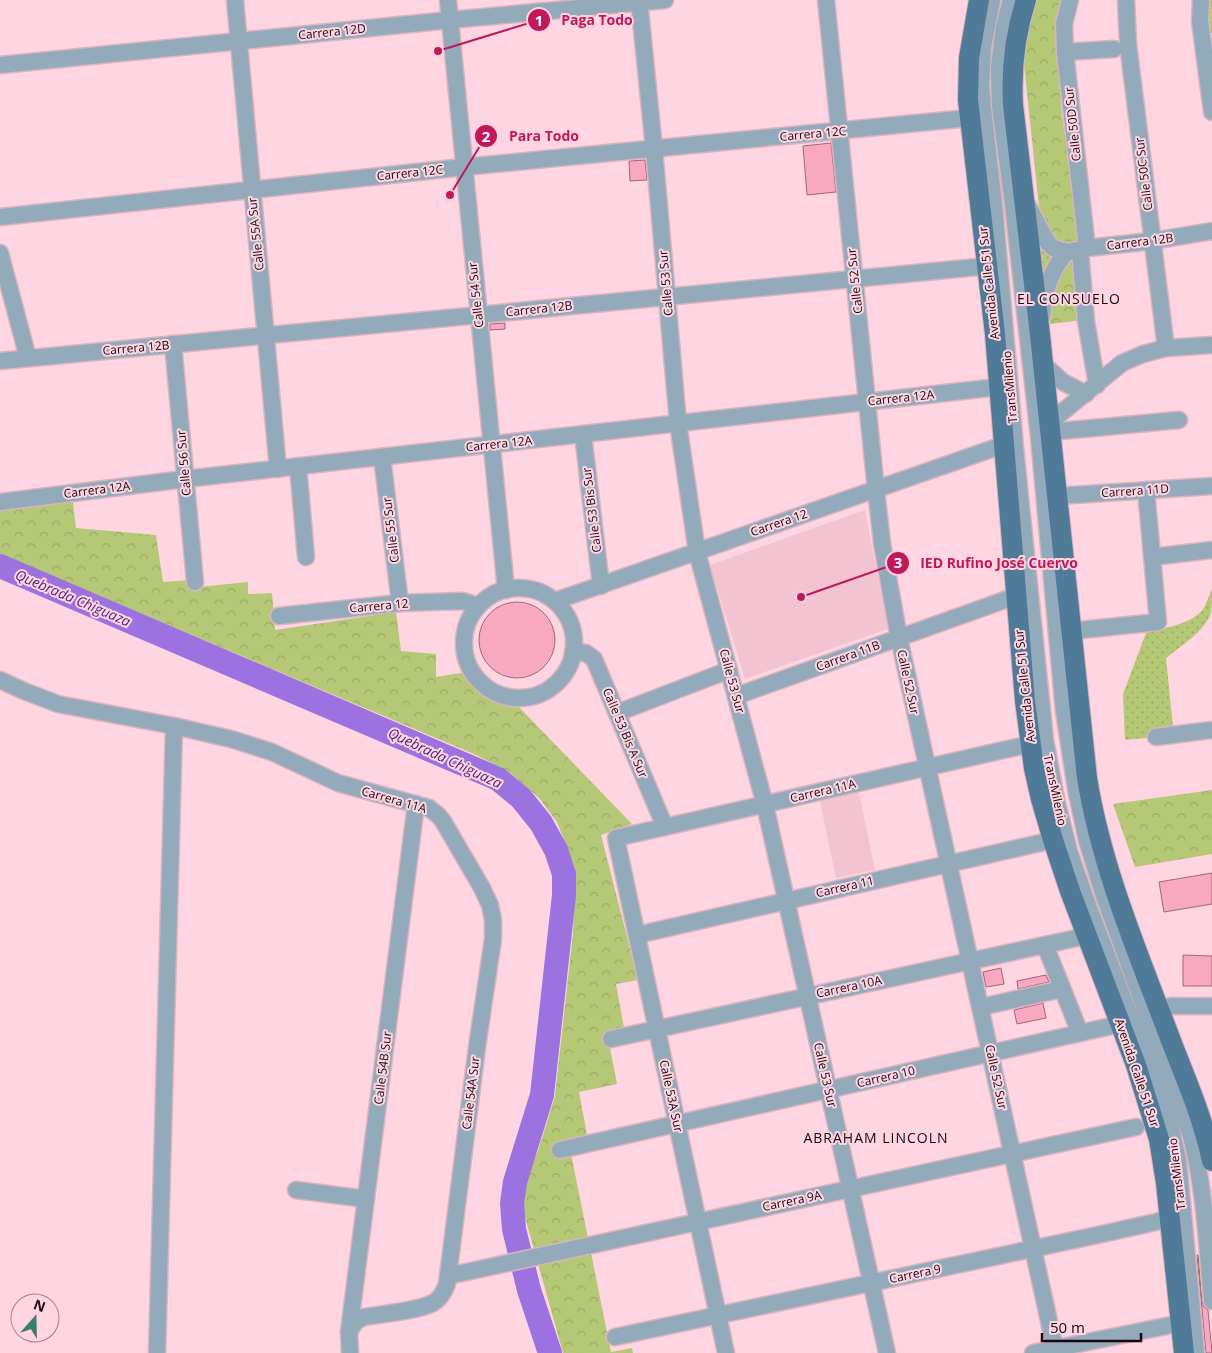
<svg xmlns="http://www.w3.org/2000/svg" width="1212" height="1353" viewBox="0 0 1212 1353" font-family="'Open Sans',sans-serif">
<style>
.built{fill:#f2c4d1}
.grass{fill:url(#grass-dots)}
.park{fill:url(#park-crowns)}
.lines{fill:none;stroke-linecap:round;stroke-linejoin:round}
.river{stroke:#9c71e0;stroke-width:24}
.building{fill:#f8a8c0;stroke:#a26779}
.minor-casing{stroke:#dab4be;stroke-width:19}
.major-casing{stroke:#dab4be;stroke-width:22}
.minor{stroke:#93aabb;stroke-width:16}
.major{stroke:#4f7a98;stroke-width:20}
.labels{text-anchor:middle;stroke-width:4;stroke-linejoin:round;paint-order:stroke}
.street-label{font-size:12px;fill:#1c060e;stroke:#fed5e0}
.neighbourhood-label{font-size:14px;letter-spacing:1px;fill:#1c060e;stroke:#fed5e0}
.water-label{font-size:14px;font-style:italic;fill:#4b1c7f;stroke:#fed5e0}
.leader{fill:none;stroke:#c2185b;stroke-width:2}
.callout-dot{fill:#c2185b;stroke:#fed5e0;stroke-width:2}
.mark-label{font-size:15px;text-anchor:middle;font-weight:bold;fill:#fff}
.callout-label{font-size:14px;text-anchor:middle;font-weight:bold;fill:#c2185b;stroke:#fed5e0;stroke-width:4;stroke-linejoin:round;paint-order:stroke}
</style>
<defs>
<pattern id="grass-dots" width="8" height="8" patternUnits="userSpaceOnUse" patternTransform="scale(1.25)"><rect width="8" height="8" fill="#b5c876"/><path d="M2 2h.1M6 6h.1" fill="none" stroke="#9baa65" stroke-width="1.8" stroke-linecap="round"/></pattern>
<pattern id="park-crowns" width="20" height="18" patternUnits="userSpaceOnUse" patternTransform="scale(1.25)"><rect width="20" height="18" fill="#b5c876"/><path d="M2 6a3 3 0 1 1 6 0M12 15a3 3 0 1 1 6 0" fill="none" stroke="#9baa65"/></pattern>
</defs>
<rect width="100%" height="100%" fill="#fed5e0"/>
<g class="built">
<polygon points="865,510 888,629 745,679 710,565"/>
<polygon points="858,788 875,870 836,878 819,796"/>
</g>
<g class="grass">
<polygon points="1208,0 1212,0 1212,33 1209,34"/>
<path d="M 1037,241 L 1056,255 C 1045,263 1043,274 1040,286 Z"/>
<path d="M 1212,589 C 1212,597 1212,607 1211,613 C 1204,632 1181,646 1166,658 L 1173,727 L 1156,728 L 1156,737 L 1125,740 L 1123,694 L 1146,633 C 1164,628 1193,624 1204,608 C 1207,602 1209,595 1212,589 Z"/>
</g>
<g class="park">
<polygon points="1037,0 1063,0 1058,22 1057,56 1062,115 1081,243 1062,246 1056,242 1049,231 1039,207 1024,64 1027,34"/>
<path d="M 1074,260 L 1083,320 L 1050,324 C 1050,297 1052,277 1074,260 Z"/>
<path d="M 73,502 L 76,528 L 156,535 L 163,582 L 189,580 L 189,588 L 248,582 L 248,594 L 272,593 L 275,630 L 396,612 L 401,651 L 436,654 L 436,677 L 467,672 C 482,691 492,699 516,704 L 632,824 L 601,835 L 638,980 L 616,984 L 627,1044 L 610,1048 L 617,1084 L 579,1092 L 588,1140 L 569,1144 L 611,1352 L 632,1348 L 633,1353 L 563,1353 L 523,1210 L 525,1182 L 538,1151 L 555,1096 L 573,933 L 575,868 L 557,822 L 539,798 L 508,771 L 474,754 L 0,554 L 0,510 Z"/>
<polygon points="1212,790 1212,854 1135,867 1113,804"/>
</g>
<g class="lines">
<polyline class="river" points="0,566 498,779 521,798 541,823 556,850 564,874 564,895 542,1095 515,1182 512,1203 514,1229 529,1290 550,1353"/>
</g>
<g class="building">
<polygon points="831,143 836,192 807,195 803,146"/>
<polygon points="645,160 647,180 630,181 629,161"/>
<polygon points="505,323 505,329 490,330 490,324"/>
<circle cx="517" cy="640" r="38"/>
<polygon points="1212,873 1212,904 1164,912 1159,882"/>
<polygon points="1183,955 1212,956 1212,986 1183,986"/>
<polygon points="1001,968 1004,984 986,987 983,972"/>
<polygon points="1046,975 1049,982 1018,989 1017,981"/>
<polygon points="1043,1003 1046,1018 1017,1024 1014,1010"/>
<polygon points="1197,1255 1198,1255 1202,1302 1204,1307 1208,1310 1212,1353 1206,1353"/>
</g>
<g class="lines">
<defs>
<g id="minor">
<polyline points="235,0 278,469"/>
<polyline points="448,0 506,590"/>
<polyline points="639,0 654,149 678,423 697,552 765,805 887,1353"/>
<polyline points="826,0 876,490 882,543 899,638 1056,1353"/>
<polyline points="992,0 983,47 981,87 983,108 994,205 1015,448 1045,740 1056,799 1069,851 1086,900 1168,1115 1178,1160 1196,1353"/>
<path d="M 1011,0 L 1004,27 L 999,67 L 1000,106 L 1013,204 L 1039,437 L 1064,711 L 1076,789 L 1087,841 L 1104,896 L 1191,1136 C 1205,1189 1207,1246 1212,1301"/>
<polyline points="1070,0 1064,24 1065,52 1087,248"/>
<polyline points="1126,0 1128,44 1166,348"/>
<polyline points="1201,0 1200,21 1212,112"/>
<polyline points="1065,52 1114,49"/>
<polyline points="0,65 450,20 665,0"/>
<polyline points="1027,204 1048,243 1053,248 1067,252 1087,248 1152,241 1212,231"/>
<polyline points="0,217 464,167 969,118"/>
<polyline points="1080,250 1086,321 1097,385"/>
<polyline points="0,253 28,358"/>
<path d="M 1042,316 C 1045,291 1050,270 1067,252"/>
<polyline points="173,344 195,582"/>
<polyline points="0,361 988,266"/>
<polyline points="1043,364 1063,382 1086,394"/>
<polyline points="1049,423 1122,363 1143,354 1166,348 1212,345"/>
<polyline points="1050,432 1179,420"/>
<polyline points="583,434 601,586"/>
<polyline points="382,457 400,603"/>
<polyline points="298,466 306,557"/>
<polyline points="1057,496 1212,486"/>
<polyline points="0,502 185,479 998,387"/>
<polyline points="1152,557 1212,550"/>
<circle cx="519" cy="643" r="55"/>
<polyline points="555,601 1003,445"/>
<polyline points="279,616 400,603 463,601 478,606"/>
<polyline points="1071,631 1158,622 1146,490"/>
<polyline points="573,652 586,653 594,659 665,827"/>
<path d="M 0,680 L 24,691 L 58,704 L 174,726 L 231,739 L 272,752 L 338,783 L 429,808 L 438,815 L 443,821 L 482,888 L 490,905 L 493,920 L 493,939 L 477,1047 L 447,1284 C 444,1292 440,1299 433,1303 C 417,1311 382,1314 364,1317 L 356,1321 L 349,1332"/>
<polyline points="736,696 1016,596"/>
<polyline points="617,713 729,670"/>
<polyline points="1156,737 1212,730"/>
<polyline points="637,935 1053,840"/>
<polyline points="1045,945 1080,1033"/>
<polyline points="981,1007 1062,989"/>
<polyline points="611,1039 1086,936"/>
<polyline points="560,1150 1120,1024 1171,1006 1212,1006"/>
<polyline points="296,1190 366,1199"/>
<polyline points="448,1276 1136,1127"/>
<polyline points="615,1337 1093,1236 1156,1222 1181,1213"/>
<polyline points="157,1353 174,726"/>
<polyline points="350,1353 349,1332 416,804"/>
<polyline points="726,1353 616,838 1030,744"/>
<polyline points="1033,1353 1181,1323"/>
</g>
<g id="major">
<polyline points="979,0 969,58 968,100 995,334 1025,701 1034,768 1041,799 1053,840 1070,891 1136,1065 1159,1139 1166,1183 1184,1353"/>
<path d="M 1026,0 C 1015,34 1011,69 1013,105 L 1040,335 L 1087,778 C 1102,871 1140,958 1173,1046 C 1188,1084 1204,1122 1212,1161"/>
</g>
</defs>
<use href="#minor" class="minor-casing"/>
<use href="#major" class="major-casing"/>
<use href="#minor" class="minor"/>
<use href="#major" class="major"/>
</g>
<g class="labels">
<g class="street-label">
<text transform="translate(332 32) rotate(-6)" y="4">Carrera 12D</text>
<text transform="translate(1073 124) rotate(-96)" y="4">Calle 50D Sur</text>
<text transform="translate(813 134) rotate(-5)" y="4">Carrera 12C</text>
<text transform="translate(410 173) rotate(-6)" y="4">Carrera 12C</text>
<text transform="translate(1144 174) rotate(-97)" y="4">Calle 50C Sur</text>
<text transform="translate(256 234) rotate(-96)" y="4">Calle 55A Sur</text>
<text transform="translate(1140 242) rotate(-7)" y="4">Carrera 12B</text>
<text transform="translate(855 281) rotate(-96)" y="4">Calle 52 Sur</text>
<text transform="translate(666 283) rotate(-95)" y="4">Calle 53 Sur</text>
<text transform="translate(989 283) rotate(-96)" y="4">Avenida Calle 51 Sur</text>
<text transform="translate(476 295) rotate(-96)" y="4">Calle 54 Sur</text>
<text transform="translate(539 309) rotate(-6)" y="4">Carrera 12B</text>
<text transform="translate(136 348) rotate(-5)" y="4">Carrera 12B</text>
<text transform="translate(1010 387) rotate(-95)" y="4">TransMilenio</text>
<text transform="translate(901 398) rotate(-6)" y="4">Carrera 12A</text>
<text transform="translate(499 444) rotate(-6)" y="4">Carrera 12A</text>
<text transform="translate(184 463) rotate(-95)" y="4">Calle 56 Sur</text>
<text transform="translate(97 490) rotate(-7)" y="4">Carrera 12A</text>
<text transform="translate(1135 491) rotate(-4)" y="4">Carrera 11D</text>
<text transform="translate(592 510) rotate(-97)" y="4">Calle 53 Bis Sur</text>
<text transform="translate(779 523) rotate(-19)" y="4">Carrera 12</text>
<text transform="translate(391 530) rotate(-97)" y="4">Calle 55 Sur</text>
<text transform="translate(379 606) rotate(-5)" y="4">Carrera 12</text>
<text transform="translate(848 656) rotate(-20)" y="4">Carrera 11B</text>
<text transform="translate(732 681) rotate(75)" y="4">Calle 53 Sur</text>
<text transform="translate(908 682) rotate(78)" y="4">Calle 52 Sur</text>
<text transform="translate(1025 686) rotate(-96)" y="4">Avenida Calle 51 Sur</text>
<text transform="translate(625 733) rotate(67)" y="4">Calle 53 Bis A Sur</text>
<text transform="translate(1055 790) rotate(78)" y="4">TransMilenio</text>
<text transform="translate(823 791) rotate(-13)" y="4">Carrera 11A</text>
<text transform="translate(394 800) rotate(16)" y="4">Carrera 11A</text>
<text transform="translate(845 887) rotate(-13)" y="4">Carrera 11</text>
<text transform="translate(849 987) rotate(-12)" y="4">Carrera 10A</text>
<text transform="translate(383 1068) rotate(-83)" y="4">Calle 54B Sur</text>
<text transform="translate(1137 1073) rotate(71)" y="4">Avenida Calle 51 Sur</text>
<text transform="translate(825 1075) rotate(77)" y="4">Calle 53 Sur</text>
<text transform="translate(886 1077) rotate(-13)" y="4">Carrera 10</text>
<text transform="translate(996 1077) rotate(78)" y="4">Calle 52 Sur</text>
<text transform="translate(471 1093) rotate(-83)" y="4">Calle 54A Sur</text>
<text transform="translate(671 1096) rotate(78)" y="4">Calle 53A Sur</text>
<text transform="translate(1177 1174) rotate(-97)" y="4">TransMilenio</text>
<text transform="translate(792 1201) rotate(-12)" y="4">Carrera 9A</text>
<text transform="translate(915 1274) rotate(-12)" y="4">Carrera 9</text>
</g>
<g class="neighbourhood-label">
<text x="1069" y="304">EL CONSUELO</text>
<text x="876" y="1143">ABRAHAM LINCOLN</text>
</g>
<g class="water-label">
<text transform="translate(73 598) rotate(23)" y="5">Quebrada Chiguaza</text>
<text transform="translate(445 758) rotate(25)" y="5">Quebrada Chiguaza</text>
</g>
</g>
<path class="leader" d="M438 51L539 20M450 195L486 136M801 597L898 563"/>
<g class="callout-dot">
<circle cx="438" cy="51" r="5"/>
<circle cx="450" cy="195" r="5"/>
<circle cx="801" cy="597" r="5"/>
<circle cx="539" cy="20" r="12"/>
<circle cx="486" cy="136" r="12"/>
<circle cx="898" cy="563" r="12"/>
</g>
<g class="mark-label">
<text x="539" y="26">1</text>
<text x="486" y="142">2</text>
<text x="898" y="568">3</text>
</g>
<g class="callout-label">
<text x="597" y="25">Paga Todo</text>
<text x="544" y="141">Para Todo</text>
<text x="999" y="568">IED Rufino José Cuervo</text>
</g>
<g transform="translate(35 1318) rotate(20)"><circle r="24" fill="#fed5e0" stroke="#a4828c"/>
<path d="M0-4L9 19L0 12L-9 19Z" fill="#397d71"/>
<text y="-8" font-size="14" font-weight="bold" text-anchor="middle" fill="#1c060e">N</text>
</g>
<path d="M1042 1333v8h99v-8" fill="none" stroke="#1c060e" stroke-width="2.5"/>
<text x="1050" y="1333" font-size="15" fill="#1c060e" stroke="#fed5e0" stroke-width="4" paint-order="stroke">50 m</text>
</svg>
